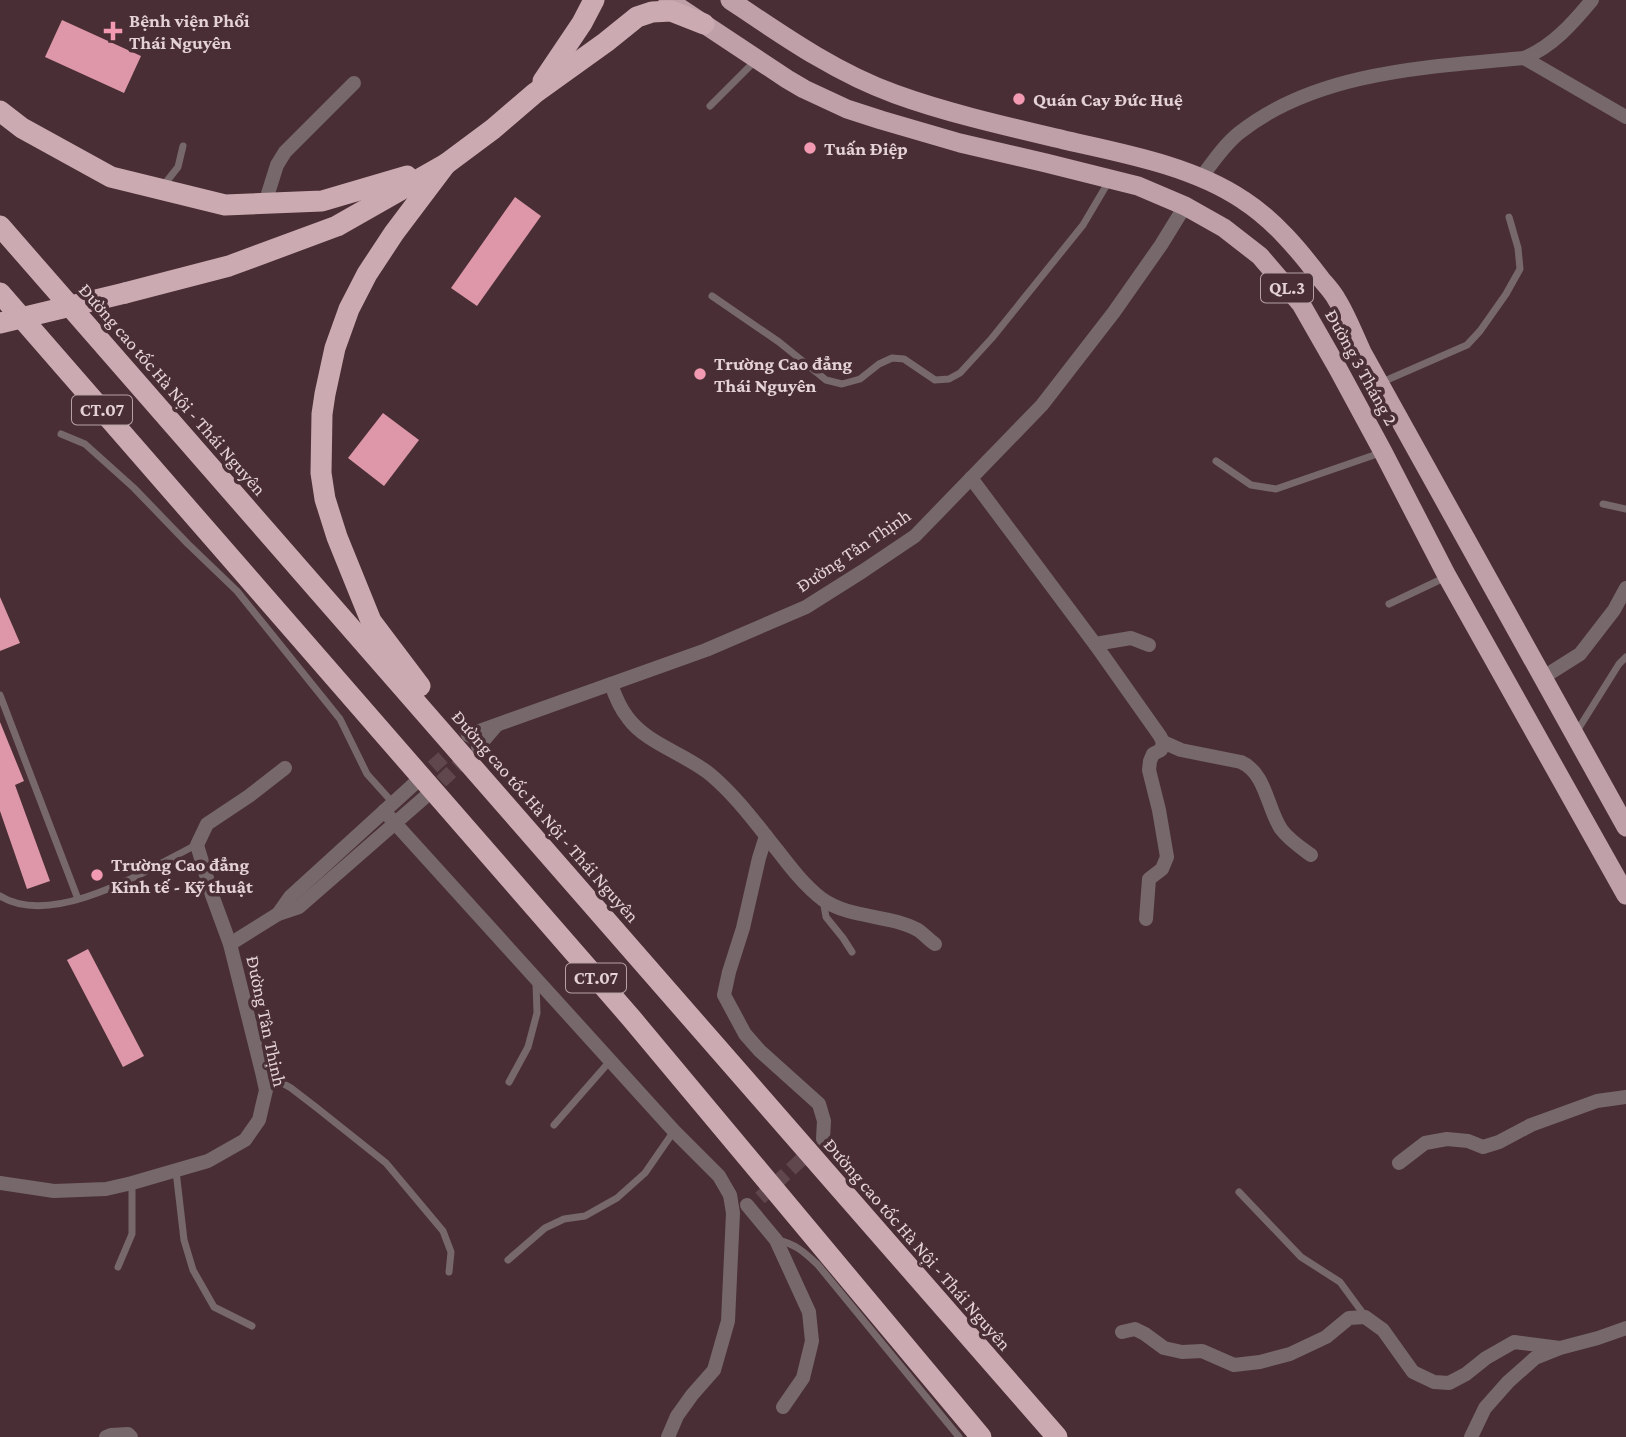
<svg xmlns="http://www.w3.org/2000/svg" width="1626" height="1437" viewBox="0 0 1626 1437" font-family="'Crimson Pro',serif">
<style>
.building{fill:#dd97a9}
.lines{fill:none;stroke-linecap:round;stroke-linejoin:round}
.minor-tunnel{stroke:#60474d;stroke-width:14;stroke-dasharray:14 7;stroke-linecap:butt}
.service{stroke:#76686b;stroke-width:7}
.minor{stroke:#76686b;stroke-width:14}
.trunk{stroke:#c0a0a8;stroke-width:19}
.motorway{stroke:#ccaab1;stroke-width:21}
.motorway-bridge{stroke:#ccaab1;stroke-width:21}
.poi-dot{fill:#f19ab1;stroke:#492e35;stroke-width:2.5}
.labels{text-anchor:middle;stroke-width:7;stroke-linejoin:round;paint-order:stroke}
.shield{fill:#492e35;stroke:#b6a1a6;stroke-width:2}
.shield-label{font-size:18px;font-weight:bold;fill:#e4d2d6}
.poi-label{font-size:19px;font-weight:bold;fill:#e4d2d6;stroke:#492e35;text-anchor:start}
.street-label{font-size:19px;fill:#e4d2d6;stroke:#492e35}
</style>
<rect width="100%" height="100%" fill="#492e35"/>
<g class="building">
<polygon points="62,20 141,56 124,93 45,57"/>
<polygon points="515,197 541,216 477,306 451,288"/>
<polygon points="383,413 419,440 384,486 348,458"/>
<polygon points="0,597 20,643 0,651"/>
<polygon points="0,722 24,781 15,785 50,881 27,889 0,811"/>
<polygon points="88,949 144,1056 123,1067 67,960"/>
</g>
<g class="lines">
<g class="minor-tunnel">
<polyline points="417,781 468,735"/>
<polyline points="426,796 470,754"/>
<polyline points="760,1198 815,1147"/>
</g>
<g class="service">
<polyline points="710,106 757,59"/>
<polyline points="163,186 178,167 183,146"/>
<polyline points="712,296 779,342 826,380 842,384 860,379 879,364 892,358 904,359 935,380 949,379 960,373 992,338 1083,225 1109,181"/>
<polyline points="1380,383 1467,345 1480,331 1506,294 1520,269 1518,248 1509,217"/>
<polyline points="61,434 85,444 134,488 188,544 237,591 340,719 367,774 393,803"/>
<polyline points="1216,461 1251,485 1276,489 1383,452"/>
<polyline points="1603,504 1626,509"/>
<polyline points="1389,604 1446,577"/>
<polyline points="0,695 78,899"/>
<polyline points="1577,731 1619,664 1626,657"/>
<path d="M 0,896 C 53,929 147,870 196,845"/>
<polyline points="823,900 826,917 843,938 852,952"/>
<polyline points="263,1072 291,1088 317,1108 386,1163 443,1231 451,1252 449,1272"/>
<polyline points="509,1082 528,1047 537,1013 536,983"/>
<polyline points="554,1125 610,1061"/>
<polyline points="176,1171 184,1240 193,1270 214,1307 252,1326"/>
<polyline points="1239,1192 1301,1257 1340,1282 1365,1316"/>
<path d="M 777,1240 C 796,1244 804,1252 818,1265 L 959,1437"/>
<polyline points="508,1260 545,1228 564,1219 585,1216 617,1198 645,1173 674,1131"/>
<polyline points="118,1267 132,1234 132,1183"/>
</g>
<g class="minor">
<polyline points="1524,58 1626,117"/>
<path d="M 1201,178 C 1212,163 1224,145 1239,133 C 1317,71 1429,67 1524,58 C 1552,47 1573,23 1592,0"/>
<polyline points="265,203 277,165 285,152 354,83"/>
<polyline points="971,478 1095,644 1160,736 1163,742 1161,750 1153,754 1150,761 1149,770 1159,810 1167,857 1162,869 1149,879 1146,919"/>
<polyline points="1095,644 1131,638 1149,645"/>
<polyline points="1542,678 1580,654 1614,610 1626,588"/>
<path d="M 611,684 C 615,696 620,708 628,718 C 647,744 686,754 711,775 C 737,797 757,825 778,851 C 791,868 805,886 822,899 C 850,919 889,914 918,930 C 924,934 929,940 935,944"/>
<polyline points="468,735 706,650 806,607 863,571 915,536 1042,405 1114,312 1161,245 1185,206"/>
<path d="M 1163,742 L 1181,750 L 1241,762 C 1266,773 1267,808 1281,829 C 1289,840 1300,847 1311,855"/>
<polyline points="478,747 496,726"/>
<polyline points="384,811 674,1131 719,1176 730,1195 733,1213 728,1321 714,1370 692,1395 677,1416 668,1437"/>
<polyline points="766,836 759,858 743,928 729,972 724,995 745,1034 760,1051 819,1104 824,1121 823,1139"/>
<polyline points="278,914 290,897 414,784"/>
<polyline points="230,944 278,914 299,907 425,797"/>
<polyline points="1399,1163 1425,1143 1447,1139 1468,1141 1483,1147 1499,1142 1531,1125 1597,1101 1626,1097"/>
<polyline points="0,1183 54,1191 106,1189 132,1183 208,1161 245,1140 259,1120 266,1090 262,1072 230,944 212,895 197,845 207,824 249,796 285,768"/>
<polyline points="747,1205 776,1240 809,1312 812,1341 803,1378 783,1407"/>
<polyline points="1122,1332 1135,1329 1145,1334 1164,1348 1182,1352 1202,1351 1234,1365 1260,1362 1290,1354 1326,1337 1349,1318 1365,1317 1383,1330 1413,1372 1434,1382 1449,1383 1466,1374 1486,1358 1514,1342 1560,1348"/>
<polyline points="106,1437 111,1435 128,1434 131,1437"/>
<polyline points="1471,1437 1485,1408 1508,1382 1535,1358 1560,1348 1598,1338 1626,1328"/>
</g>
<g class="trunk">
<polyline points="668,0 787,79 804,89 847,109 881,120 960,143 1046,163 1138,186 1185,206 1224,228 1260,256 1301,304 1337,367 1383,452 1447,576 1626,895"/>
<path d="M 730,0 C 782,35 836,73 895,94 C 947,113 1009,127 1064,140 C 1122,153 1193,166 1243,200 C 1274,220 1299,250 1321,279 C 1326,285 1333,292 1337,300 C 1347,316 1354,335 1362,352 L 1626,827"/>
</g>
<g class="motorway">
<polyline points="543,81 582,23 594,0"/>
<polyline points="0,111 22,128 111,177 225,205 322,201 407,176"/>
<polyline points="0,226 1057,1437"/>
<polyline points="0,293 632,1019 981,1437"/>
<polyline points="125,293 229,266 337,226 446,164 493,129 535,93 606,42 637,17 652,12 671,11 704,24"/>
<polyline points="420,686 371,621 337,537 325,499 321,473 322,414 325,394 335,348 349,309 367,274 394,233 446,164"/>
</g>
<polyline class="motorway-bridge" points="0,323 125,293"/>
</g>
<g class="poi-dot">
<path d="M109.5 20.5h7v7h7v7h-7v7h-7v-7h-7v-7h7z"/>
<circle cx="1019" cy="99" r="7"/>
<circle cx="810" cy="148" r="7"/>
<circle cx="700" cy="374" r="7"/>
<circle cx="97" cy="875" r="7"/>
</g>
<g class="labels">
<g class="shield">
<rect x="1261" y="273.5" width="52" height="29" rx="5"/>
<rect x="72" y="395.5" width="60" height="29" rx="5"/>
<rect x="566" y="963.5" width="60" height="29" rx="5"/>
</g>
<g class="shield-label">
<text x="1287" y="294">QL.3</text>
<text x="102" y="416">CT.07</text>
<text x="596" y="984">CT.07</text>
</g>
<g class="poi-label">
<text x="129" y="27">Bệnh viện Phổi<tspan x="129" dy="22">Thái Nguyên</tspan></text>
<text x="1033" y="106">Quán Cay Đức Huệ</text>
<text x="824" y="155">Tuấn Điệp</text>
<text x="714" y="370">Trường Cao đẳng<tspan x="714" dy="22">Thái Nguyên</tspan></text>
<text x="111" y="871">Trường Cao đẳng<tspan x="111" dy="22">Kinh tế - Kỹ thuật</tspan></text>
</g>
<g class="street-label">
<text transform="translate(1362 367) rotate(61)" y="7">Đường 3 Tháng 2</text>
<text transform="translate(173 389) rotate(49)" y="7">Đường cao tốc Hà Nội - Thái Nguyên</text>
<text transform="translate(853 550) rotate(-34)" y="7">Đường Tân Thịnh</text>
<text transform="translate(546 816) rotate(49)" y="7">Đường cao tốc Hà Nội - Thái Nguyên</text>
<text transform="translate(267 1021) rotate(78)" y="7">Đường Tân Thịnh</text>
<text transform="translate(918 1244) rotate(49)" y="7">Đường cao tốc Hà Nội - Thái Nguyên</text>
</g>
</g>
</svg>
